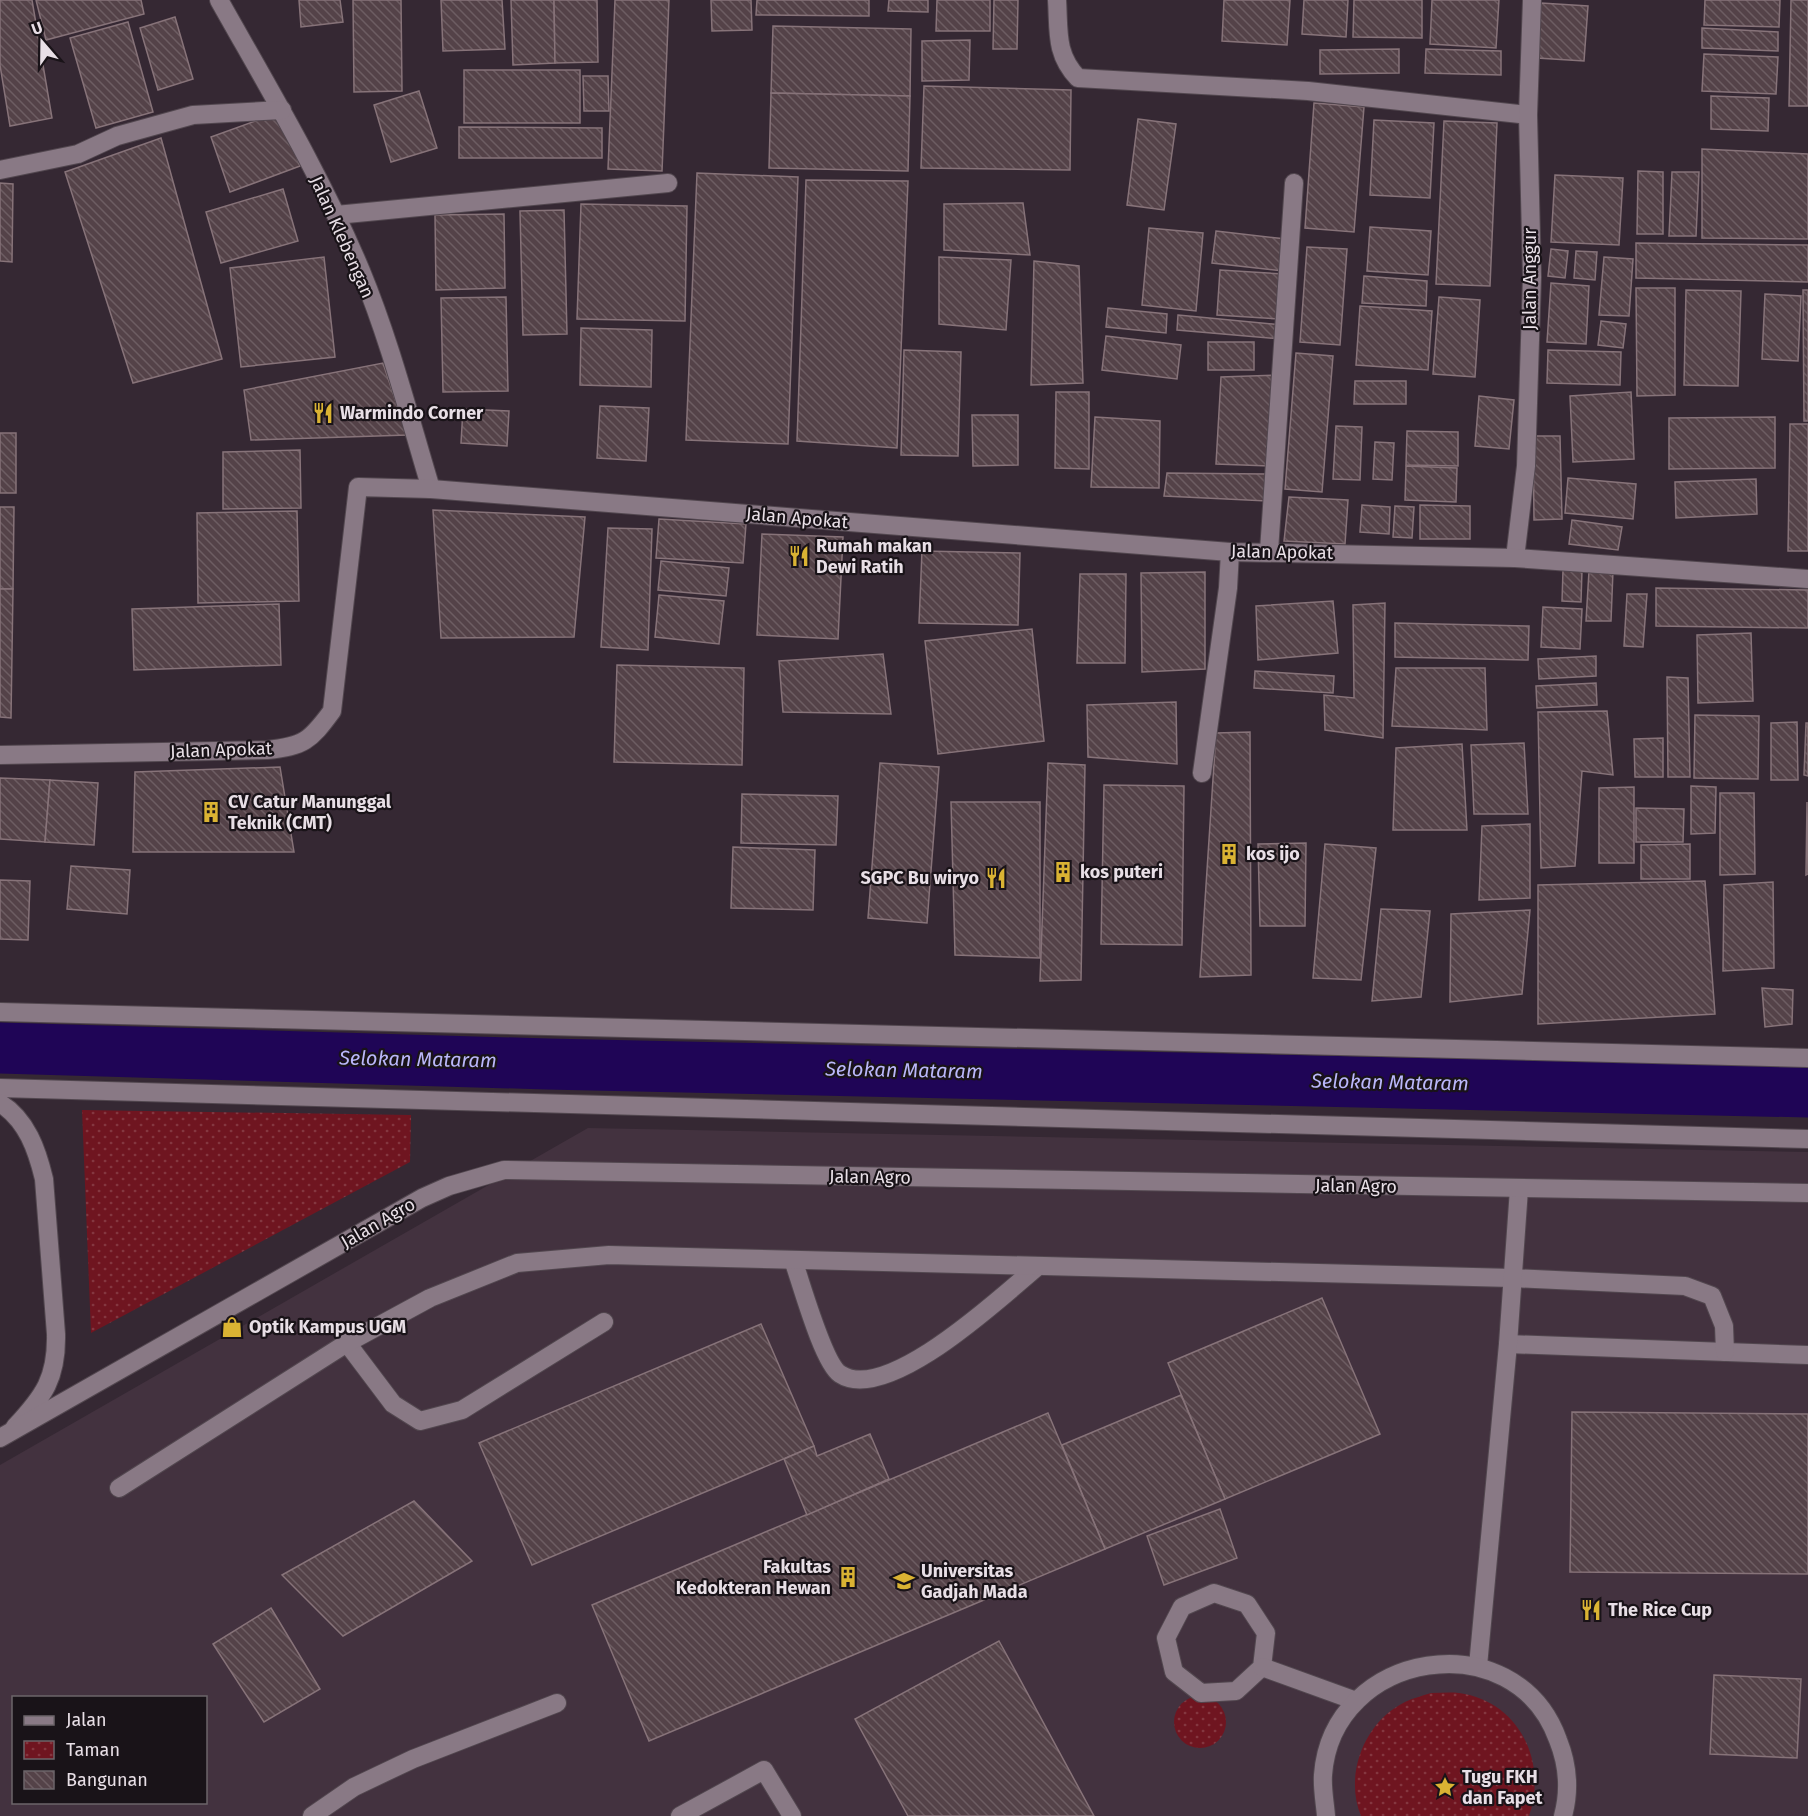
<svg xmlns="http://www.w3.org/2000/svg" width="1808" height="1816" viewBox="0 0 1808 1816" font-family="'Fira Sans',sans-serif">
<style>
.built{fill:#43323f;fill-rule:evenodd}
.park{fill:url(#park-dots)}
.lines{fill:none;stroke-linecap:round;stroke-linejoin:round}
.canal{stroke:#1f0556;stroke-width:51}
.building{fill:url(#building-back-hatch);stroke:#877379;stroke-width:1.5}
.lane-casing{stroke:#52474f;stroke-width:20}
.street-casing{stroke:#52474f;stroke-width:20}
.secondary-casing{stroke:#52474f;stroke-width:20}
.lane{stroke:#897985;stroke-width:18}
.street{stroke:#897985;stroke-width:18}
.secondary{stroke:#897985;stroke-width:18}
.labels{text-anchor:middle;stroke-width:4.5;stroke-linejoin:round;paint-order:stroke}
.street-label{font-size:18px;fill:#e8dfe6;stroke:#191318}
.poi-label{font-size:18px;font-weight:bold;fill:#e8dfe6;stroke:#191318;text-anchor:start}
.water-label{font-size:20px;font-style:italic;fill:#bab7fa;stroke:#191318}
</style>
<defs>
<pattern id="park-dots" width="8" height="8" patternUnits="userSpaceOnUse" patternTransform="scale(1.5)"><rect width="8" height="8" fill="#6f1520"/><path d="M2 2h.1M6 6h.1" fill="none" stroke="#843740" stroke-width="1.8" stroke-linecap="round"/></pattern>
<pattern id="building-back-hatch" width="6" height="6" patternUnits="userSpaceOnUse" patternTransform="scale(1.5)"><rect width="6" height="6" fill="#544248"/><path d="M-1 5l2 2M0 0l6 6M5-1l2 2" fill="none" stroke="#6d5d62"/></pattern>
</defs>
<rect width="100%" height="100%" fill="#352833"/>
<path class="built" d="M 588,1128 L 1808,1152 L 1808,1816 L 0,1816 L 0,1465 ZM 14,1698 L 206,1698 L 206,1802 L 14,1802 Z"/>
<g class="park">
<polygon points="82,1110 411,1115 410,1162 91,1333"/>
<path d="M 1431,1693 C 1440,1693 1450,1692 1459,1693 C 1519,1701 1548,1762 1529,1816 L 1361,1816 C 1344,1775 1364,1722 1405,1702 C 1413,1698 1422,1696 1431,1693 Z"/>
<circle cx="1200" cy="1722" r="26"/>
</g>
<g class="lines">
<polyline class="canal" points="0,1048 547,1064 1808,1092"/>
</g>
<g class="building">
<polygon points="0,0 32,0 52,118 10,126 0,65"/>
<polygon points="36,0 141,0 144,14 46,40"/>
<polygon points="299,0 340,0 343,22 301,27"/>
<polygon points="353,0 401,0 402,91 354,92"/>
<polygon points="441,0 502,0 505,49 443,51"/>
<polygon points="511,0 554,0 555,63 513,65"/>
<polygon points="554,0 597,0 598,62 555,63"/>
<polygon points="615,0 669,0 662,171 608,169"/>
<polygon points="711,0 751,0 752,30 712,31"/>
<polygon points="757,0 869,0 869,16 756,15"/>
<polygon points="889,0 928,0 928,12 888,11"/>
<polygon points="937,0 990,0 990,31 936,31"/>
<polygon points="994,0 1018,0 1017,49 993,49"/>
<polygon points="1224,0 1290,0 1287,45 1222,41"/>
<polygon points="1304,0 1348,0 1346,37 1302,34"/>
<polygon points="1354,0 1422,0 1422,38 1353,37"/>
<polygon points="1432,0 1499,0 1496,48 1430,44"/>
<polygon points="1705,0 1780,0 1779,27 1704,25"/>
<polygon points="1791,0 1808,0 1808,106 1789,106"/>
<polygon points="1541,3 1588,6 1584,61 1537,58"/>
<polygon points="175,17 193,79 158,90 140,28"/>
<polygon points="128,22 153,112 96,128 70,38"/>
<polygon points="773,26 911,29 910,96 771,93"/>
<polygon points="1702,28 1778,32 1778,51 1702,48"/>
<polygon points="970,40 969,80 922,81 922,41"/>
<polygon points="1399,49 1399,73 1320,74 1320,50"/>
<polygon points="1426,49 1501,51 1501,75 1425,73"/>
<polygon points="1704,54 1778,57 1776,94 1702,91"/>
<rect x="464" y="70" width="116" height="53"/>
<polygon points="583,76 608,76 609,111 584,111"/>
<polygon points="924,86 1071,90 1070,170 921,168"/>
<polygon points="419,91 437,148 391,162 374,105"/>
<polygon points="771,93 910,96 908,171 769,168"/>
<polygon points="1711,96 1769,98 1768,131 1711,129"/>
<polygon points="1314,103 1364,107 1354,232 1305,228"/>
<polygon points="280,112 300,166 230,192 211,137"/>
<polygon points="1138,119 1176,124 1164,210 1127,205"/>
<polygon points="1374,120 1434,123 1430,198 1370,195"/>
<polygon points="1444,121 1497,123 1490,286 1436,284"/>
<polygon points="459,127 602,128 602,158 459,158"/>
<polygon points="161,138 222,359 133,383 65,172"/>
<polygon points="1702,149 1808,154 1808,239 1702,238"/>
<polygon points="1638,171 1663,172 1663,234 1637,234"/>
<polygon points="1672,172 1699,172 1696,236 1669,236"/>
<polygon points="697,173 798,177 788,444 686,440"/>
<polygon points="1555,175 1623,178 1619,245 1551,242"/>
<polygon points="806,180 908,181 897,448 797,441"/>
<polygon points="0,183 13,184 12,262 0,261"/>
<polygon points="283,189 298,241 221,263 206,212"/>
<polygon points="1023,203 1030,255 944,250 944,204"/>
<polygon points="581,204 687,206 685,321 577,319"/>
<polygon points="564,210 567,334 523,335 520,211"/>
<polygon points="504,214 505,288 436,290 435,215"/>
<polygon points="1370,227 1431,231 1428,275 1367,271"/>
<polygon points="1149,228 1203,233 1196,311 1142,305"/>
<polygon points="1216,231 1286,239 1283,271 1212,263"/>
<polygon points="1636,243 1808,245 1808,282 1636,278"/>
<polygon points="1307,247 1347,249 1340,345 1300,342"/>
<polygon points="1551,249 1568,251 1565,278 1548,276"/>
<polygon points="1576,251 1597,252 1595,280 1574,278"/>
<polygon points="324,257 335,357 241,367 230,268"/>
<polygon points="939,257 1011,260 1006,330 939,324"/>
<polygon points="1604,257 1633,259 1629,316 1599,315"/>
<polygon points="1034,261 1079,266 1083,383 1031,385"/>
<polygon points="1220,270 1283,274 1279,319 1217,315"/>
<polygon points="1364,276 1427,281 1426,306 1362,303"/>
<polygon points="1551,283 1589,286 1586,344 1547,342"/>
<polygon points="1636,288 1675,288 1675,395 1637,396"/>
<polygon points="1686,290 1741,291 1738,386 1684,385"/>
<polygon points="1803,290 1808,290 1808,421 1804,421"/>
<polygon points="1765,294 1801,296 1798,361 1762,359"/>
<polygon points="506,297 508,391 443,392 441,298"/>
<polygon points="1439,297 1480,300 1475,377 1433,374"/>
<polygon points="1360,306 1432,311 1428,370 1356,365"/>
<polygon points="1108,308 1167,314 1166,333 1106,327"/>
<polygon points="1178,315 1282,325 1282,339 1177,330"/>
<polygon points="1601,321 1626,324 1623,348 1598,345"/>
<polygon points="581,328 652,330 651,387 580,385"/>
<polygon points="1106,336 1181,345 1177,379 1102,370"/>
<rect x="1208" y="342" width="46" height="28"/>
<polygon points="904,350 961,352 958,456 901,455"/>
<polygon points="1548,350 1621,352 1620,385 1547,383"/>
<polygon points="1296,353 1333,356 1322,492 1285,489"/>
<polygon points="383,363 407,435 251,440 244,390"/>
<polygon points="1277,375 1269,466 1216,464 1221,377"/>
<polygon points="1355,381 1406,381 1406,404 1354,404"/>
<polygon points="1056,392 1089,392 1089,469 1055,468"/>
<polygon points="1631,392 1634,459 1573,462 1570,396"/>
<polygon points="1479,396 1514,400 1509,449 1475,446"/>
<polygon points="600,406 649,408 646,461 597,458"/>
<polygon points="463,409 509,411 507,446 461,443"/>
<polygon points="972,415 1018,415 1018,465 973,466"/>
<polygon points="1095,417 1160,421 1159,488 1091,487"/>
<polygon points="1775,417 1775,468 1669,469 1669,418"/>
<polygon points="1790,424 1808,424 1808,551 1788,551"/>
<polygon points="1336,426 1362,427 1360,480 1333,479"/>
<polygon points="1407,431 1458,432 1458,466 1406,465"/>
<rect x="0" y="433" width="16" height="60"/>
<polygon points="1533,436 1560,436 1562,519 1534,520"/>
<polygon points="1375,442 1394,443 1392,480 1373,479"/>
<polygon points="300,450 301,508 223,509 223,452"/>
<polygon points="1406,466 1457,468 1456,502 1405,500"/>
<polygon points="1167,473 1266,474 1267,501 1164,496"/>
<polygon points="1568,478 1636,484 1633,519 1565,513"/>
<polygon points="1756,479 1757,514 1676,518 1675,482"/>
<polygon points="1289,497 1348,500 1345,544 1284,541"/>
<polygon points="1362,505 1390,507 1389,534 1360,532"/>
<polygon points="1420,505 1470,506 1470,539 1420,539"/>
<polygon points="1395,506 1414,507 1412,538 1393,537"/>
<polygon points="0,507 14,507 13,589 0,589"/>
<polygon points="433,510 585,517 574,637 441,638"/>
<polygon points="297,511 299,601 198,603 197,513"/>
<polygon points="659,519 746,524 743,563 656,558"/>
<polygon points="1572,520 1622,527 1618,550 1569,544"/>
<polygon points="608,528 652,529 648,650 601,647"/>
<polygon points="762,534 843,537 838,639 757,635"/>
<polygon points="922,551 1020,553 1018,625 919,623"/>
<polygon points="661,561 729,568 726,596 658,590"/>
<polygon points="1563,570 1582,570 1581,602 1562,601"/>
<polygon points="1589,571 1613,571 1611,621 1586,621"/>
<polygon points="1205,572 1205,669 1142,672 1141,573"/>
<polygon points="1080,574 1126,574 1125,663 1077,663"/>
<polygon points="1656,588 1808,590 1808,628 1656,626"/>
<polygon points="0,589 13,589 11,718 0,717"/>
<polygon points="1627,594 1647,594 1643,647 1624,646"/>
<polygon points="659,595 724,601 719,644 655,637"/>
<polygon points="1333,601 1338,653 1258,660 1256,606"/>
<polygon points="1385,603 1383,738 1325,730 1324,695 1354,698 1353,605"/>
<polygon points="279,604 281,665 134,670 132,609"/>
<polygon points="1543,607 1582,609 1580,649 1541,647"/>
<polygon points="1395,623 1529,626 1528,660 1395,657"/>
<polygon points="1032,629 1044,741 938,754 925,641"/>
<polygon points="1751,633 1753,701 1698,703 1697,635"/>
<polygon points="883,654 891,714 783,712 779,661"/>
<polygon points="1596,656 1596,676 1539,679 1538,659"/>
<polygon points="617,665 744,668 742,765 614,762"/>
<polygon points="1396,668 1485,668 1487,730 1392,726"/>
<polygon points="1255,671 1334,676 1333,693 1254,688"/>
<polygon points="1667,677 1688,678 1690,777 1668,777"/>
<polygon points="1596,683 1597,705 1537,708 1536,686"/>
<polygon points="1176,702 1177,764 1088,757 1087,705"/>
<polygon points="1607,711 1613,775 1582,771 1575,866 1541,868 1538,712"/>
<polygon points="1695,715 1759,716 1758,779 1694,778"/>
<polygon points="1797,722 1798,780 1771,780 1771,723"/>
<polygon points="1806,723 1808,723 1808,776 1804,775"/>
<polygon points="1250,732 1251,975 1200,977 1216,733"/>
<polygon points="1663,738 1663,777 1635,777 1634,739"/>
<polygon points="1524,743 1528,814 1474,814 1471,745"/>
<polygon points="1462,744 1467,830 1393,830 1396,748"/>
<polygon points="880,763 939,767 927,923 868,918"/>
<polygon points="1048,763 1085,765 1081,980 1040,981"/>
<polygon points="280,767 294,852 133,852 135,772"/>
<polygon points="0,778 50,780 45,842 0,839"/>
<polygon points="50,780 98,783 94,845 45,842"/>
<polygon points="1104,785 1184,786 1182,945 1101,944"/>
<polygon points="1691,786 1716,787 1715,833 1691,834"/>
<polygon points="1634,787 1634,863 1599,863 1599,788"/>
<polygon points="1720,793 1754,793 1755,874 1720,875"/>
<polygon points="742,794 838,796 836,845 741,843"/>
<polygon points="951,802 1040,802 1040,958 955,955"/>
<polygon points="1807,802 1808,874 1806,875"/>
<polygon points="1636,808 1684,809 1683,842 1636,842"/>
<polygon points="1530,824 1530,898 1479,900 1482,826"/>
<polygon points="1306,843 1305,926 1260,926 1258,844"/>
<polygon points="1325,844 1376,848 1361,980 1313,978"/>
<polygon points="1690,844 1690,879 1641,879 1641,845"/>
<polygon points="733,847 815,850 813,910 731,908"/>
<polygon points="71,866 130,870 127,914 67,909"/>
<polygon points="0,880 30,881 28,940 0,939"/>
<polygon points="1705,881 1715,1014 1538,1024 1538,885"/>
<polygon points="1773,882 1774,968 1723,971 1724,885"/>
<polygon points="1381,909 1430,911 1421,997 1372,1001"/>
<polygon points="1530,910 1522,994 1450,1002 1451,914"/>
<polygon points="1762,988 1793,990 1792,1024 1765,1027"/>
<polygon points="1322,1298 1380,1434 1225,1499 1168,1363"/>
<polygon points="761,1324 814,1446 532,1565 479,1443"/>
<polygon points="1181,1395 1225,1499 1105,1549 1062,1445"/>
<polygon points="1572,1412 1808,1414 1808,1574 1570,1572"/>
<polygon points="1048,1413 1105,1549 649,1741 592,1605"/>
<polygon points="870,1434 889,1479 807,1515 784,1459 814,1446 817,1456"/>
<polygon points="414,1501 472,1561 343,1636 282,1575"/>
<polygon points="1220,1509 1237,1558 1164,1585 1147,1536"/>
<polygon points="271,1608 320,1689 264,1722 213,1644"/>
<polygon points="999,1641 1004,1650 1094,1816 908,1816 855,1719"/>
<polygon points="1714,1675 1801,1679 1797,1758 1710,1754"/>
</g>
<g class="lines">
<defs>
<g id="lane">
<path d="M 793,1260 C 801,1282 823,1363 840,1374 C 887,1405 1002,1296 1037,1267"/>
<polyline points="347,1343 393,1404 420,1421 462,1410 604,1322"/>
<polyline points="1508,1344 1808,1355"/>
<polyline points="119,1488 347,1343 430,1298 517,1263 609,1255 1512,1278 1685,1286 1712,1296 1724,1326 1725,1352"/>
<polygon points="1214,1593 1247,1604 1266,1633 1262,1667 1236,1691 1201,1693 1174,1672 1166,1638 1182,1607"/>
<polyline points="1478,1666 1508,1344 1519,1189"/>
<polyline points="1262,1667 1356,1701"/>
<polyline points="312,1816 354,1787 413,1759 557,1703"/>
<polyline points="680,1816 764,1770 792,1816"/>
</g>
<g id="street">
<path d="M 219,0 C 269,89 322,177 361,271 C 390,341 409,416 431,489"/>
<path d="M 1057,0 C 1059,31 1055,54 1078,78 L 1308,91 L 1528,115"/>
<polyline points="0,170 78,154 117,136 193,115 282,110"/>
<polyline points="336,215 668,183"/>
<polyline points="1269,551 1294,183"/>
<polyline points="1515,558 1526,466 1532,277 1528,115 1532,0"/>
<path d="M 0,755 L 267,750 C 304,746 310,741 332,711 L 358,487 L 431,489 L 1230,552 L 1515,558 L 1808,579"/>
<polyline points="1202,773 1228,588 1230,552"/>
<polyline points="0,1012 1808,1058"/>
<polyline points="0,1088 1808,1139"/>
<path d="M 0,1103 C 27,1120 37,1150 44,1179 L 56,1334 C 57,1378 44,1396 15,1427"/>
<path d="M 1326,1816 C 1325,1803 1322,1788 1323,1775 C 1332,1650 1515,1620 1558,1740 C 1568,1765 1570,1790 1563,1816"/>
</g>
<polyline id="secondary" points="0,1438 422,1198 449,1186 504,1170 1808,1193"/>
</defs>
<use href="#lane" class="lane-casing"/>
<use href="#street" class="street-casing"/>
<use href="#secondary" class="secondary-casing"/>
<use href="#lane" class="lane"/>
<use href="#street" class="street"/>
<use href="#secondary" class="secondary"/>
</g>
<defs>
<symbol id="restaurant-bare" viewBox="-9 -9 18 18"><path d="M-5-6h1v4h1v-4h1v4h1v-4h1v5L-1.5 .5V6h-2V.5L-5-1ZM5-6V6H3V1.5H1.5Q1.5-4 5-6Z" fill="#dab333" stroke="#191318" stroke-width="2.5" paint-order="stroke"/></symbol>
<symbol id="building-bare" viewBox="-9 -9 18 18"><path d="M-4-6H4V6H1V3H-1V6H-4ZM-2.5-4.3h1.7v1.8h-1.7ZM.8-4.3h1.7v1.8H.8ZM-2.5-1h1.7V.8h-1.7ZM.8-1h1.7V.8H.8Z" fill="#dab333" stroke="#191318" stroke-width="2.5" paint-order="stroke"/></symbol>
<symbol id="shop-bare" viewBox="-9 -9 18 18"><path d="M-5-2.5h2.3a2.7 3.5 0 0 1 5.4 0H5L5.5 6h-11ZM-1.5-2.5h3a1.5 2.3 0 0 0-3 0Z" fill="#dab333" stroke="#191318" stroke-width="2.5" paint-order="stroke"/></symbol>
<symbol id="university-bare" viewBox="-9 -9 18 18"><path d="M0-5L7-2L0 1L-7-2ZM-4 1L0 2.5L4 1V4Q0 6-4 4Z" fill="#dab333" stroke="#191318" stroke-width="2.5" paint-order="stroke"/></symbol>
<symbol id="sight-bare" viewBox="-9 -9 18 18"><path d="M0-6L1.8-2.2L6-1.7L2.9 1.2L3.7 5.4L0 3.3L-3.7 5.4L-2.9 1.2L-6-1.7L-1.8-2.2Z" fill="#dab333" stroke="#191318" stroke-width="2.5" paint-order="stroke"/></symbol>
</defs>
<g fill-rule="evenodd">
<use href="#restaurant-bare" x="308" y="398" width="30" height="30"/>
<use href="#restaurant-bare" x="784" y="541" width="30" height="30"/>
<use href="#building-bare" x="196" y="797" width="30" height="30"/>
<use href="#building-bare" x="1214" y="839" width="30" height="30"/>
<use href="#building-bare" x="1048" y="857" width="30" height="30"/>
<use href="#restaurant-bare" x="981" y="863" width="30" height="30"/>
<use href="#shop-bare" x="217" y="1312" width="30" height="30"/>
<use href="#building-bare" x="833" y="1562" width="30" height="30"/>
<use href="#university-bare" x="889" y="1566" width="30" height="30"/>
<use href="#restaurant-bare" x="1576" y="1595" width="30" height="30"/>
<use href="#sight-bare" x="1430" y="1772" width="30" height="30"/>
</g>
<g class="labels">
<g class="street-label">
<text transform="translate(342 237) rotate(66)" y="6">Jalan Klebengan</text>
<text transform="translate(1530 279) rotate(-90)" y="6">Jalan Anggur</text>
<text transform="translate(797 518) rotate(5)" y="6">Jalan Apokat</text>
<text transform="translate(1282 552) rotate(1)" y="6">Jalan Apokat</text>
<text transform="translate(221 750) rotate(-2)" y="6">Jalan Apokat</text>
<text transform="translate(870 1177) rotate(1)" y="6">Jalan Agro</text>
<text transform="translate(1356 1186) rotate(1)" y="6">Jalan Agro</text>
<text transform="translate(378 1223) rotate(-30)" y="6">Jalan Agro</text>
</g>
<g class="poi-label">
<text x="340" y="419">Warmindo Corner</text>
<text x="816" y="552">Rumah makan<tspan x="816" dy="21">Dewi Ratih</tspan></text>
<text x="228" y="808">CV Catur Manunggal<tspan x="228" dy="21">Teknik (CMT)</tspan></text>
<text x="1246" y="860">kos ijo</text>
<text x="1080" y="878">kos puteri</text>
<text x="979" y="884" text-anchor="end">SGPC Bu wiryo</text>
<text x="249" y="1333">Optik Kampus UGM</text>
<text x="831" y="1573" text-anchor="end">Fakultas<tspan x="831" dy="21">Kedokteran Hewan</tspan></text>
<text x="921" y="1577">Universitas<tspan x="921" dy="21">Gadjah Mada</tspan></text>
<text x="1608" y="1616">The Rice Cup</text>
<text x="1462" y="1783">Tugu FKH<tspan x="1462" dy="21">dan Fapet</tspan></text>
</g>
<g class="water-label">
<text transform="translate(418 1059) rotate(1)" y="7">Selokan Mataram</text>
<text transform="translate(904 1070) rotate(1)" y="7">Selokan Mataram</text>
<text transform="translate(1390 1082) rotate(1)" y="7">Selokan Mataram</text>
</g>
</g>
<rect x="12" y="1696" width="195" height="108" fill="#191318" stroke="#6c656a" stroke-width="1.5"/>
<rect x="24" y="1716" width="30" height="9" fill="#897985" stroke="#6c656a" stroke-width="1.5"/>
<text x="66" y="1726" font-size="18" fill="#e8dfe6">Jalan</text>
<rect x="24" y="1741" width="30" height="18" fill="url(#park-dots)" stroke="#6c656a" stroke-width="1.5"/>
<text x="66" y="1756" font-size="18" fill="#e8dfe6">Taman</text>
<rect x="24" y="1771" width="30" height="18" fill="url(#building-back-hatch)" stroke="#6c656a" stroke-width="1.5"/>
<text x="66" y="1786" font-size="18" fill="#e8dfe6">Bangunan</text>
<g transform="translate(42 42) rotate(340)" stroke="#191318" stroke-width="4.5" paint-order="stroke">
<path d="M0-4.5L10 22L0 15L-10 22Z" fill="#e8dfe6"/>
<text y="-9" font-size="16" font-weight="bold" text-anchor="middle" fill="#e8dfe6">U</text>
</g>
</svg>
